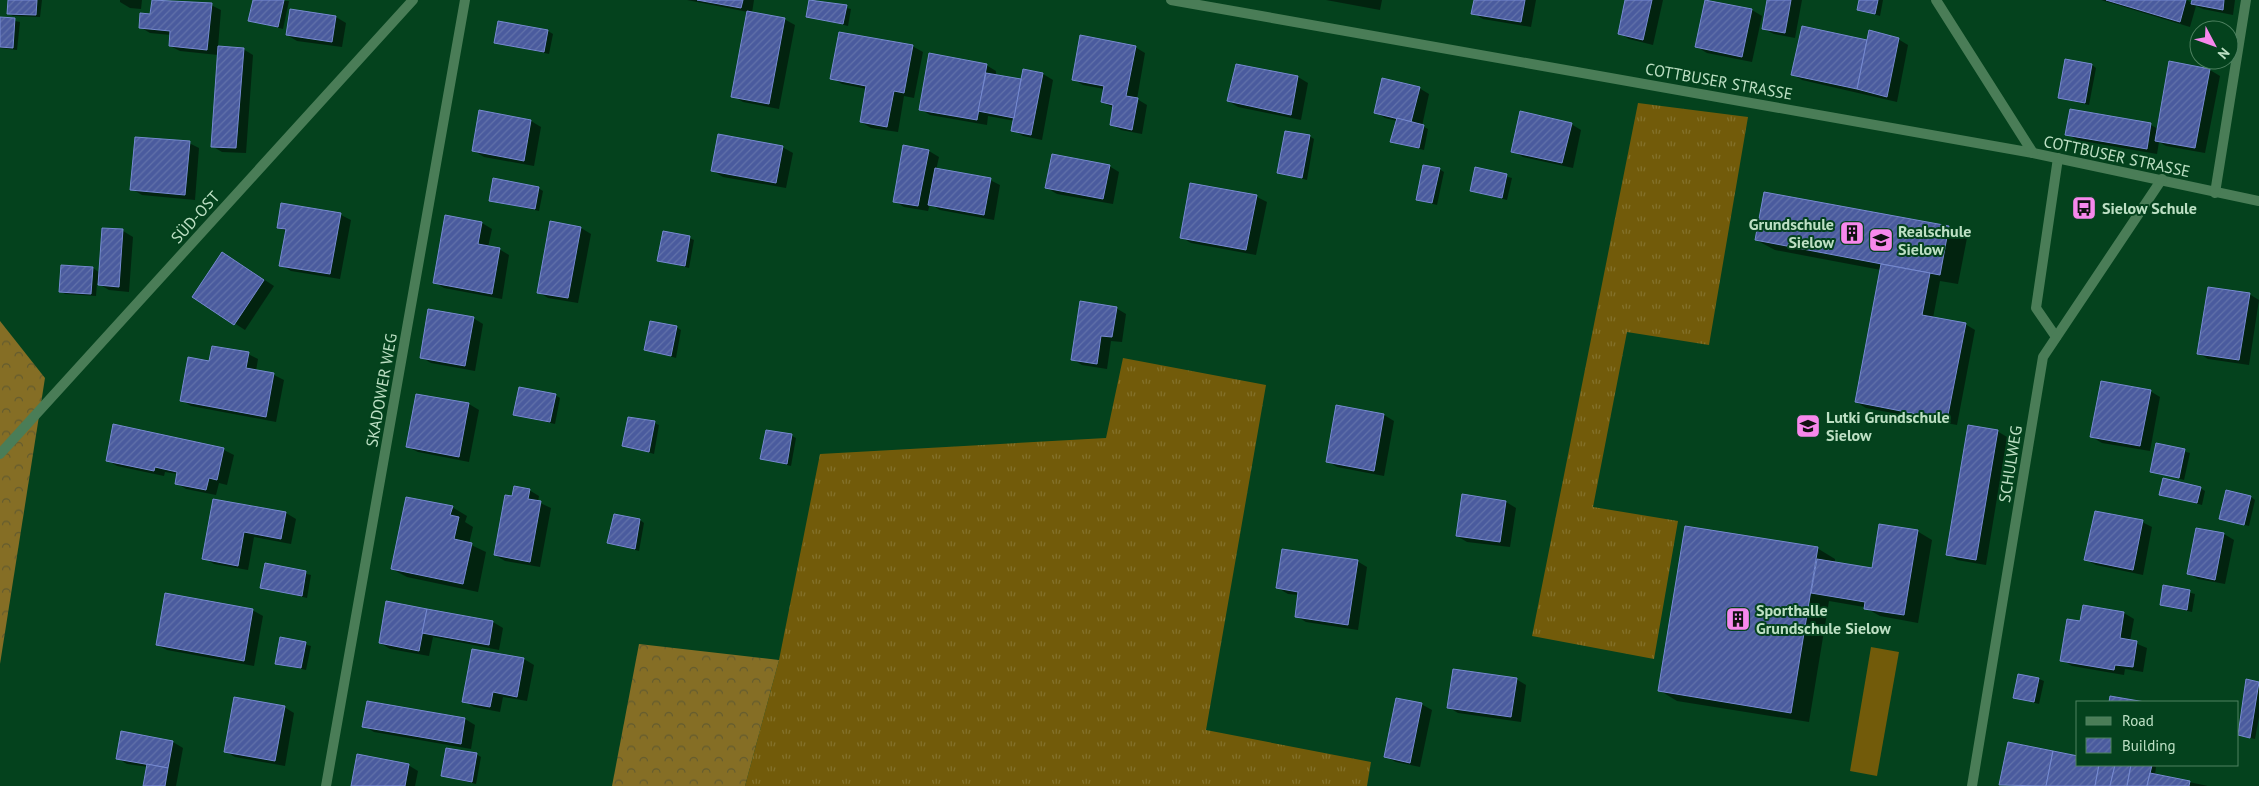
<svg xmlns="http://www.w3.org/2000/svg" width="2259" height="786" viewBox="0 0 2259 786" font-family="'PT Sans',sans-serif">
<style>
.grass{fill:url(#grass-tufts)}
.forest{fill:url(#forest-crowns)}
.pitch{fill:#725b0a}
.shadow{fill:#0007}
.building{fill:url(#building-hatch);stroke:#768ad1}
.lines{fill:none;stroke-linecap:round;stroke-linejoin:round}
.lane{stroke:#4a7d57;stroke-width:10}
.street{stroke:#4a7d57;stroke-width:10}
.labels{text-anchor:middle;stroke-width:4;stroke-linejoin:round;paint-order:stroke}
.street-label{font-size:16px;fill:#bde0c4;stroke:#04421d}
.poi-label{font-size:16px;font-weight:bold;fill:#bde0c4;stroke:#04421d;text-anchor:start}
</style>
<defs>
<pattern id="grass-tufts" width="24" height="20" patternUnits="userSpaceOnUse" patternTransform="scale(1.25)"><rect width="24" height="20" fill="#725b0a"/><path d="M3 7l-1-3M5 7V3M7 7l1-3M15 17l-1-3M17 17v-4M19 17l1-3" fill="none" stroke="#84722c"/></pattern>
<pattern id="forest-crowns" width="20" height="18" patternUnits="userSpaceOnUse" patternTransform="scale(1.25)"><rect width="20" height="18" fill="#856e25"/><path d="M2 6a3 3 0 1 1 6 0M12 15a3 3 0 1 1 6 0" fill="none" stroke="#635b2f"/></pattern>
<pattern id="building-hatch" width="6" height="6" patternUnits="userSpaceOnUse" patternTransform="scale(1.25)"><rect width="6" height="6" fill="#4a5b9e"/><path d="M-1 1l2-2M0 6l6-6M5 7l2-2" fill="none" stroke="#6272aa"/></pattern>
</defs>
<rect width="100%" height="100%" fill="#04421d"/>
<g class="grass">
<polygon points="1638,103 1748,117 1709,345 1627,332 1593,507 1678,521 1654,659 1532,636"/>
<polygon points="1123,358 1266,385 1206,730 1371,762 1367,786 745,786 779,660 820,454 1106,438"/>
</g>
<g class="forest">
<polygon points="0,321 45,378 0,664"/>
<polygon points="639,644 779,660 745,786 612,786"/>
</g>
<polygon class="pitch" points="1871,647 1899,652 1877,776 1850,771"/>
<g class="shadow">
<polygon points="9,0 42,0 40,17 13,16 8,13"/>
<polygon points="120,0 142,0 141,9 130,8 120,2"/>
<polygon points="153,0 211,5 221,10 218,47 243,49 253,55 246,153 222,152 212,146 218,55 180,51 170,46 171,35 150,33 140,27 152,16"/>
<polygon points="254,0 289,1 283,29 250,20"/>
<polygon points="687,0 754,0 752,13 784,19 795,25 779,109 743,102 733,96 748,12"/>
<polygon points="810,0 851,9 848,26 808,16"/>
<polygon points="1326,0 1382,0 1380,10"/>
<polygon points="1475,0 1536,0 1531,27 1483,19 1473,13"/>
<polygon points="1627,0 1663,0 1653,45 1629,39 1619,33"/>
<polygon points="1706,0 1752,10 1762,16 1752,62 1707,53 1697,47"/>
<polygon points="1769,0 1802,0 1795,38 1774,34 1764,29"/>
<polygon points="1861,0 1883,0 1880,16 1858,9"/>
<polygon points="2101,0 2187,0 2193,4 2193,0 2235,0 2233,15 2203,9 2196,6 2190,27"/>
<polygon points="336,17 346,23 342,47 297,41 287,35"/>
<polygon points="0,18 20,22 17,50 0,48"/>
<polygon points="548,31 553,34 549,54 495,42"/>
<polygon points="1898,39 1908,45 1897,102 1802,80 1792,74 1868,42"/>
<polygon points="912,46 923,52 914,98 904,96 898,132 871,128 861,122 867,89 842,84 832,78"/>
<polygon points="1135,47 1145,53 1137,99 1147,105 1142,134 1121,130 1111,124 1114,108 1102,102 1104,89 1083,85 1073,79"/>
<polygon points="986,65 996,71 996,76 1022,80 1024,71 1043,74 1053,80 1042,140 1023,136 1013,130 1015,121 988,116 987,125 930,115 920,109"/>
<polygon points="1237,65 1298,77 1308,83 1301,120 1238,107 1228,101"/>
<polygon points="2092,65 2096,68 2089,105 2059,98"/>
<polygon points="2210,70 2220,76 2205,153 2166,146 2159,142 2157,154 2077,140 2067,134 2151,125 2158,129"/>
<polygon points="1419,88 1429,94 1422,126 1428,129 1424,150 1392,142 1397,121 1385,118 1375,112"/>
<polygon points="480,111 531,121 541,127 534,166 484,157 474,151"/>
<polygon points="1571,124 1581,130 1573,168 1523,157 1513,151"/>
<polygon points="1309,136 1314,139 1307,180 1278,172"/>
<polygon points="189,143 199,148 195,200 142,195 132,189"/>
<polygon points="782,147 793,153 786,188 723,177 713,171"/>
<polygon points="929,151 939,157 936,170 990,180 1000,185 994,220 940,210 930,204 928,211 904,207 894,201"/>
<polygon points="1109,166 1119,172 1113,204 1057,194 1047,188"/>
<polygon points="1439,169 1444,172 1437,205 1417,200"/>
<polygon points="1476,169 1512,178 1507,200 1472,191"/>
<polygon points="1191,184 1257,197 1267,202 1256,255 1191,243 1181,237"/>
<polygon points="538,188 543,191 539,211 490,200"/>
<polygon points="282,204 341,215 351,220 340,279 291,271 281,265 287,232 278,227"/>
<polygon points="482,223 492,229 488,247 499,249 509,255 502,299 444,288 434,282"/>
<polygon points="551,223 581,228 591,234 578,303 548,298 538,292"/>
<polygon points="1949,227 1967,238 1958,284 1940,281 1933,318 1965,324 1975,330 1957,425 1866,408 1856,402 1881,270 1775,250 1756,240"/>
<polygon points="123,231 133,237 129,292 109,290 97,283 96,296 65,294 60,291 93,268 100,273"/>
<polygon points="689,238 694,240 689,268 659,260"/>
<polygon points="223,253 274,286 245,330 194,297"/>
<polygon points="2249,294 2259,300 2249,365 2208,359 2198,353"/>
<polygon points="1116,308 1126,314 1122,342 1111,341 1107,369 1082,365 1072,359"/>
<polygon points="473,318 483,324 475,371 431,363 421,357"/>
<polygon points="676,327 681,330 676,358 646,349"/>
<polygon points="248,354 258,359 256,371 274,375 284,380 276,422 191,406 181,400 210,363"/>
<polygon points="2150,391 2160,397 2150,451 2102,443 2092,437"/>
<polygon points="417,395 469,404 479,410 469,462 418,452 408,447"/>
<polygon points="555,395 560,398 555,424 514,415"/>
<polygon points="1384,415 1394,421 1384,476 1337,467 1327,461"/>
<polygon points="654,423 659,425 654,454 624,445"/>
<polygon points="114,426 224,450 234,455 227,485 219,483 216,495 186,489 176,483 178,474 165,472 164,476 117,466 107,460"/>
<polygon points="1997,431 2007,437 1986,565 1957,560 1947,554"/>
<polygon points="792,436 796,438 791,466 761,458"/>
<polygon points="2157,444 2190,453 2184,480 2152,471"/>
<polygon points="2200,488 2205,491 2202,505 2161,494"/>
<polygon points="529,490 539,496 538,502 551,508 540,567 505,561 495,555 513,497"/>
<polygon points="1463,496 1506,502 1516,508 1510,547 1467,542 1457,536"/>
<polygon points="2251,497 2255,500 2249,526 2220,518"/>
<polygon points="214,500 286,513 296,519 291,544 254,537 248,570 214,564 204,558"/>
<polygon points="452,507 467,516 465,522 473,527 469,544 486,552 478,592 407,577 392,569"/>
<polygon points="640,520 644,523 639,551 609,543"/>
<polygon points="2142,522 2152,527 2143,575 2096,565 2086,560"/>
<polygon points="1917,531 1932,540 1918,623 1880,616 1864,607 1829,601 1809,722 1677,701 1659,690 1817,548 1835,559 1835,563 1873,569"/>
<polygon points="2224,534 2234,540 2225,584 2198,579 2188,573"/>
<polygon points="1357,561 1367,567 1358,630 1306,622 1296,616 1299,595 1288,594 1278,588"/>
<polygon points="266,565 311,575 307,598 261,587"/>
<polygon points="2164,586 2195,594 2192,612 2161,605"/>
<polygon points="387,603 493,622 503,628 499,650 433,637 429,656 390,649 380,643"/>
<polygon points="252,610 263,616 254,666 167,650 157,645"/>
<polygon points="2124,613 2134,619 2130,641 2147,648 2143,672 2125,669 2124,675 2072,666 2062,660 2081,623"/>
<polygon points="281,638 311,646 306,670 277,663"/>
<polygon points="524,659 534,665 527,701 503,697 500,712 474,707 464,701"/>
<polygon points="1516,679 1526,685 1521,722 1458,713 1448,707"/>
<polygon points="2039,679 2044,681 2039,704 2015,698"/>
<polygon points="2247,681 2259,683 2259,717 2255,739 2238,735"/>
<polygon points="368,702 465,719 475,725 471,749 374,732 364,726"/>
<polygon points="1421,704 1432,710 1420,767 1396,762 1386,757"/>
<polygon points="284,707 294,713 285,766 235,757 225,751"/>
<polygon points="122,733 173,742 183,748 176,786 144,786 148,767 127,764 117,758"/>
<polygon points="476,754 481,757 476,784 443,776"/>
<polygon points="408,765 418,771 415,786 354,786"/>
<polygon points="2078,765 2152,765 2156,767 2155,775 2208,786 2000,784"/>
</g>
<g class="building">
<polygon points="8,0 37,0 36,15 7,14"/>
<polygon points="152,0 212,3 207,50 169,46 170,31 139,28 140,13 150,14"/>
<polygon points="253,0 284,0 278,27 248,21"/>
<polygon points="697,0 743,0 741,8"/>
<polygon points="809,0 847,5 843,24 806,17"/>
<polygon points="1474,0 1525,0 1521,22 1471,14"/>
<polygon points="1625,0 1652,0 1643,40 1618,34"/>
<polygon points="1705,0 1752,9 1742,57 1695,47"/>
<polygon points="1767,0 1791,0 1785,33 1762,29"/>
<polygon points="1859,0 1878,0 1875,14 1857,10"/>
<polygon points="2106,0 2186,0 2180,22"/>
<polygon points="2192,0 2224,0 2223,10 2191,4"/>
<polygon points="290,9 336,16 332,42 286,35"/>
<polygon points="747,11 785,18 769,104 731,97"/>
<polygon points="0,17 15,18 13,48 0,47"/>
<polygon points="498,21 548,30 544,52 494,43"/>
<polygon points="1802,26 1867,40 1857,89 1791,75"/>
<polygon points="1869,30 1899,38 1887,97 1857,89"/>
<polygon points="839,32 913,45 904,93 894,91 887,127 860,122 866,86 830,79"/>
<polygon points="1080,35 1136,46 1126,96 1138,98 1132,130 1110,125 1113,105 1101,102 1104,86 1072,80"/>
<polygon points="218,46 244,48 236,148 211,147"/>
<polygon points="929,53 987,64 977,120 919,110"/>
<polygon points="2065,59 2092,64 2085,103 2058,98"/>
<polygon points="2169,61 2210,69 2195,148 2155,141"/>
<polygon points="1236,64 1298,76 1291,115 1227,101"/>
<polygon points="1023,69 1043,73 1031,135 1011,131"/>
<polygon points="986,73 1021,79 1014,118 978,111"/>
<polygon points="1382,78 1420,87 1411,122 1374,113"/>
<polygon points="2070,109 2151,123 2147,149 2065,135"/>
<polygon points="479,110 531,120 524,161 472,151"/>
<polygon points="1520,111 1572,123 1562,163 1511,152"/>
<polygon points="1397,118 1424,125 1419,148 1390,142"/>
<polygon points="1285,131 1310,135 1302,178 1277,173"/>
<polygon points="718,134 783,146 776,183 711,171"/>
<polygon points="135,137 190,141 185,195 130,190"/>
<polygon points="903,145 929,150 918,206 893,202"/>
<polygon points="1052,154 1110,165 1103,199 1045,188"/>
<polygon points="1423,165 1440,168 1432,203 1416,200"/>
<polygon points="1475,167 1507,174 1502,198 1470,191"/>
<polygon points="935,168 991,178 984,215 928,205"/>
<polygon points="493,178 539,187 535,209 489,201"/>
<polygon points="1190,183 1257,195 1246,250 1180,238"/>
<polygon points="1764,192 1949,226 1940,275 1755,240"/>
<polygon points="281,203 341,213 330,274 279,266 286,229 277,228"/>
<polygon points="445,215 482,222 478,244 500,248 492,294 433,283"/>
<polygon points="550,221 581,227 568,298 537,293"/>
<polygon points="102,228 123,229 119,287 98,285"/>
<polygon points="663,231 690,236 685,266 657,261"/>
<polygon points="222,252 264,280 234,325 192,297"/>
<polygon points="1881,264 1930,273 1922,315 1966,323 1947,420 1855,402"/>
<polygon points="61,265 93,267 91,294 59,292"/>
<polygon points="2208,287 2250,293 2239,360 2197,354"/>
<polygon points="1080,301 1117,307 1112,337 1101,336 1097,364 1071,360"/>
<polygon points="428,309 474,317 465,366 420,358"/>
<polygon points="650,321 677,326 671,356 644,350"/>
<polygon points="212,346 249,352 246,368 274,373 266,417 180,401 188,357 209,361"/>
<polygon points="2101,381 2151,390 2140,446 2090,437"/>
<polygon points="519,387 556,394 550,422 513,415"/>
<polygon points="416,394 469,403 459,457 406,447"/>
<polygon points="1336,405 1384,414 1374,471 1326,462"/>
<polygon points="628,417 655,421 649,452 622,446"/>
<polygon points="113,424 224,448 217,480 209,478 206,490 175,484 177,472 155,467 154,471 106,461"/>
<polygon points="1968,425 1998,430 1976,560 1946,555"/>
<polygon points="766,430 792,434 787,464 760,459"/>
<polygon points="2156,443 2185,449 2179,478 2150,472"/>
<polygon points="2163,478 2201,487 2197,503 2159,495"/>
<polygon points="514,486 530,489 528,499 541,501 530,562 494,555 505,495 512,496"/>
<polygon points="2226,490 2251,496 2244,525 2219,519"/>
<polygon points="1462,494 1506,501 1500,542 1456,536"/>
<polygon points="406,497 453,506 450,515 459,517 454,539 472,543 463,584 391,569"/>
<polygon points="213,499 286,512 281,539 244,532 238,566 202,559"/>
<polygon points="2095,511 2143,520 2133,570 2084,560"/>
<polygon points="614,514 640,519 635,549 607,543"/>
<polygon points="1879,524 1918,530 1904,615 1864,609 1865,602 1811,593 1817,559 1872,568"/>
<polygon points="1685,526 1818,547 1791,713 1658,691"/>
<polygon points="2196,528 2224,533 2215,580 2187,574"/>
<polygon points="1282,549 1358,560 1348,625 1295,617 1298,592 1276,588"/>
<polygon points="265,563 306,571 302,596 260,588"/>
<polygon points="2163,585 2190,590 2187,610 2160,605"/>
<polygon points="165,593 253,609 244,661 156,645"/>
<polygon points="386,601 427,609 419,651 379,643"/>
<polygon points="2083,605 2124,612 2120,638 2137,641 2133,667 2115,665 2114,670 2060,661 2067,619 2080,621"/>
<polygon points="427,609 493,621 489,645 422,633"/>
<polygon points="280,637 306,642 301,668 275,664"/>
<polygon points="472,649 524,658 517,697 493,692 490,707 462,702"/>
<polygon points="1453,669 1517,678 1511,717 1447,708"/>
<polygon points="2018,674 2039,678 2034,702 2013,698"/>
<polygon points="2246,679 2259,682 2250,738 2238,735"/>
<polygon points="2110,696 2145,702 2109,702"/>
<polygon points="234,697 285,706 275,761 224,752"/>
<polygon points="1396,698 1422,703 1410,763 1384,757"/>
<polygon points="367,701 465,718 461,744 362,727"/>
<polygon points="121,731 173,741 168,768 116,759"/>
<polygon points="2008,742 2053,751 2046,786 1999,785"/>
<polygon points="446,748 477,753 472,782 441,776"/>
<polygon points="2053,751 2078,756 2078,765 2099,765 2095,786 2046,786"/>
<polygon points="357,754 409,764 405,786 351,786"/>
<polygon points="147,764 168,768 165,786 143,786"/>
<polygon points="2099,765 2115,765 2110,786 2095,786"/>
<polygon points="2115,765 2131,765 2127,786 2110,786"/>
<polygon points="2131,765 2152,765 2147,786 2127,786"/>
<polygon points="2150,773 2190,781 2189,786 2147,786"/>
</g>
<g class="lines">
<polyline class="lane" points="2056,337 2036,308 2058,158"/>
<g class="street">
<polyline points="1171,0 2033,153 2259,201"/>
<polyline points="1936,0 2033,153"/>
<polyline points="2215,193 2246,0"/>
<polyline points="0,454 413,0"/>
<polyline points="326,786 465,0"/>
<polyline points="1972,786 2043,357 2162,179"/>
</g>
</g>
<defs>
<symbol id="bus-square" viewBox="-11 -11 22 22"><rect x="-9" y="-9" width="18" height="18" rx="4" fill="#f788ec" stroke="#04421d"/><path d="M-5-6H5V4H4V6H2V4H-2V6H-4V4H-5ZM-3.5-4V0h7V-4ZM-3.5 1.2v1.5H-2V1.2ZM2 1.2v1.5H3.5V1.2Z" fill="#111"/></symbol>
<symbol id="building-square" viewBox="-11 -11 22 22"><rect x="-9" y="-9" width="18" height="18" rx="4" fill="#f788ec" stroke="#04421d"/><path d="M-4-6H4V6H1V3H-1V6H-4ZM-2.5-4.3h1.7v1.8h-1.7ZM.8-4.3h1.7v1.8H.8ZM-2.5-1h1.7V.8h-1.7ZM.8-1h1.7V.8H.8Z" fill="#111"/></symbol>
<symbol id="school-square" viewBox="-11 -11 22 22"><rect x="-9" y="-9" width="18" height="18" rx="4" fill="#f788ec" stroke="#04421d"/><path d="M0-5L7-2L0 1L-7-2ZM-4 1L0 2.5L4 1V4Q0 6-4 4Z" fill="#111"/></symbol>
</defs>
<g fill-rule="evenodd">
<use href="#bus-square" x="2070" y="194" width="28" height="28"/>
<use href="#building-square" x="1838" y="219" width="28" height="28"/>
<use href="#school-square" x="1867" y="226" width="28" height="28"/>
<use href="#school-square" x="1794" y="412" width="28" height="28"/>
<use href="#building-square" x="1724" y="605" width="28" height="28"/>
</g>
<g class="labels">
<g class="street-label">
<text transform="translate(1719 81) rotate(10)" y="6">COTTBUSER STRASSE</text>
<text transform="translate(2117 156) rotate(12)" y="6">COTTBUSER STRASSE</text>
<text transform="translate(195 217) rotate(-48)" y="6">SÜD-OST</text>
<text transform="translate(381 390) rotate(-80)" y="6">SKADOWER WEG</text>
<text transform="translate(2010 464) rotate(-81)" y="6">SCHULWEG</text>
</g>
<g class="poi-label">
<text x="2102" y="214">Sielow Schule</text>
<text x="1834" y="230" text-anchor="end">Grundschule<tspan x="1834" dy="18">Sielow</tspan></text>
<text x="1898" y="237">Realschule<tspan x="1898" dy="18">Sielow</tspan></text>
<text x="1826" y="423">Lutki Grundschule<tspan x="1826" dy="18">Sielow</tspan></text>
<text x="1756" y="616">Sporthalle<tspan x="1756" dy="18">Grundschule Sielow</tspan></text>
</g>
</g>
<rect x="2076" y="701" width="162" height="65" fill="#04421d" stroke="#4e8160"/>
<rect x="2086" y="717" width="25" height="8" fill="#4a7d57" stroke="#4e8160"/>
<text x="2122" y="726" font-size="15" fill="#bde0c4">Road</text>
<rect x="2086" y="738" width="25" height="15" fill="url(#building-hatch)" stroke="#4e8160"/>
<text x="2122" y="751" font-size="15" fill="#bde0c4">Building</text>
<g transform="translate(2214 45) rotate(131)"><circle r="24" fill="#04421d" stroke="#4e8160"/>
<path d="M0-4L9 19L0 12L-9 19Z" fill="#f788ec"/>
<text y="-8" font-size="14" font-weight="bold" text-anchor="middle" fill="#bde0c4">N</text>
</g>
</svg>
